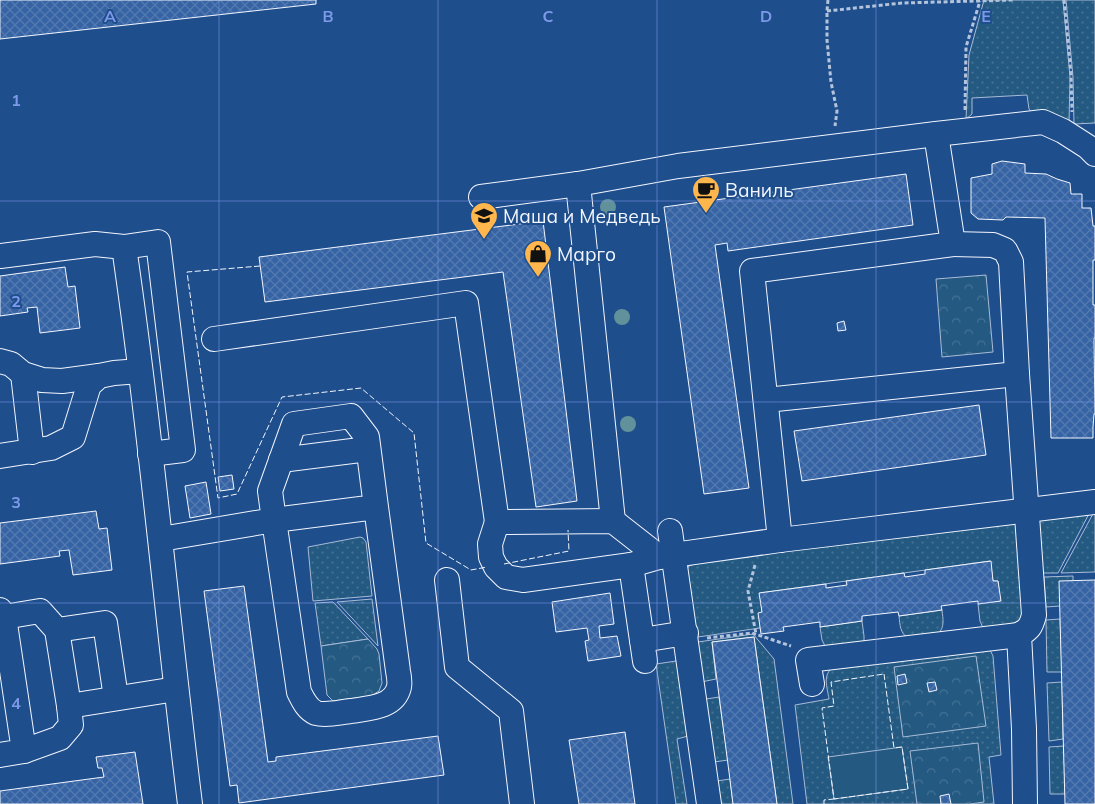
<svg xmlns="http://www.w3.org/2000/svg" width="1095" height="804" viewBox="0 0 1095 804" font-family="Mulish,sans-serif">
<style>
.grass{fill:url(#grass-dots);stroke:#a8bbd7}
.park{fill:url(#park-crowns);stroke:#a8bbd7}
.garden{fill:#245a82;stroke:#a8bbd7}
.building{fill:url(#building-cross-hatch);stroke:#f2f6ff}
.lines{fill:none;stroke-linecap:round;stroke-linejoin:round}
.minor-casing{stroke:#f2f6ff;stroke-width:26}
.path{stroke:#b3c4dc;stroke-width:3;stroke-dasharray:4 2.5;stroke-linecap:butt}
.minor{stroke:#1f4e8c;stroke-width:24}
.fence{stroke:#f2f6ff;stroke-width:1;stroke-dasharray:6 2.5;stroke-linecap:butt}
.tree{fill:#61919a}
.grid{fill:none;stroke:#7d9aea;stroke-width:1;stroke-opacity:0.55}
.labels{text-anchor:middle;stroke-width:4;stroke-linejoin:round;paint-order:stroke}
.poi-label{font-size:19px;fill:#f2f6ff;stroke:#1f4e8c;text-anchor:start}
.grid-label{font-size:16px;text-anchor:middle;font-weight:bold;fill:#7d9aea;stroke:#1f4e8c;stroke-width:4;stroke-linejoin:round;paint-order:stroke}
</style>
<defs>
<pattern id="grass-dots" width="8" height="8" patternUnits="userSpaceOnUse" patternTransform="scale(1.25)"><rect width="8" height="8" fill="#245a82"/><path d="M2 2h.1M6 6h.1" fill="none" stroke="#447295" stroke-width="1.8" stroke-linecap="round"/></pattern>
<pattern id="park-crowns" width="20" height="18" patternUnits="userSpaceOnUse" patternTransform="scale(1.25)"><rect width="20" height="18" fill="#245a82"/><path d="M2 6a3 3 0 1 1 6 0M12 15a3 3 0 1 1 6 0" fill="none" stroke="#447295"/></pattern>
<pattern id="building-cross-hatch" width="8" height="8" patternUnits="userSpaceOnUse" patternTransform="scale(1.25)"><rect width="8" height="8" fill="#3563a3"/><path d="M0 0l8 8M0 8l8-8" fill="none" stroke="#537ab1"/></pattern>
</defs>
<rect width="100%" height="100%" fill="#1f4e8c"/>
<g class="grass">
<polygon points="984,0 1063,0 1070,77 1069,124 1032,113 1029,109 1027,95 972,98 972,114 966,119 969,55"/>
<polygon points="1066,0 1095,0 1095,123 1074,124 1073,77"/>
<polygon points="1091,510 1058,573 1038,573 1035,519"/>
<polygon points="1095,510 1095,572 1061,573"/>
<polygon points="1010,520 1016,524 1019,530 1022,623 983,628 980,621 978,604 1000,601 998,581 993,581 990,561 760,593 762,612 760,628 691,638 685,572 689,566 698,563"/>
<polygon points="360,537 363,538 366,542 372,596 313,601 308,547"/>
<polygon points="1073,576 1073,581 1060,606 1046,607 1044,577"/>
<polygon points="372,599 378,646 337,602"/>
<polygon points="333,602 368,639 321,646 315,603"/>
<path d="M 942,610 C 943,619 945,627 938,634 L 908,638 C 900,633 900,625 899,616 Z"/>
<polygon points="1060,619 1062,672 1047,672 1046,620"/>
<polygon points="862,621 864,636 864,642 825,646 822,640 820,627"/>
<polygon points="753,634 774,659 793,804 777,804 754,637 712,642 716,679 701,682 691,643"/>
<path d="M 990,650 L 993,656 L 1001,755 L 989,757 L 994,804 L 807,804 L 795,705 L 829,699 C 827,686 822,675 834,666 Z"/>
<polygon points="683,660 688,736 677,739 687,804 676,804 656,664"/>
<polygon points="1062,682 1063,739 1049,741 1047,683"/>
<polygon points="719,697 728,760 714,762 706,699"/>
<polygon points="1064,746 1065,794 1050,794 1049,747"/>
<polygon points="730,779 733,804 713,804 717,781"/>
</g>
<g class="park">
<polygon points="986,275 993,352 942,357 936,279"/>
<polygon points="368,639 377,649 379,654 382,683 379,691 371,696 333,701 327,695 321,646"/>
<polygon points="976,656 986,726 903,737 894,667"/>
<polygon points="978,743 984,802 970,804 917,804 910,751"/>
</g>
<polygon class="garden" points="902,747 908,789 834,799 828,757"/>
<g class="building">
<polygon points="0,0 316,0 316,4 0,39"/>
<polygon points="1002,161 1025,164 1025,173 1046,174 1057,179 1070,183 1071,194 1082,194 1082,208 1091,208 1093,226 1095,226 1095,260 1093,260 1093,305 1095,305 1095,338 1094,338 1095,414 1094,414 1093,427 1093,438 1051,438 1045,218 1006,217 1003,220 978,219 971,213 971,178 992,174 992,164"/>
<polygon points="906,174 913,225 728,251 727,243 715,245 749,488 704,494 664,207"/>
<polygon points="543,221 577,501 536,507 503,272 265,302 259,257"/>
<polygon points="65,267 68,287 75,286 80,328 40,333 37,307 27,308 28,312 0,316 0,276"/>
<polygon points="844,321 846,330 838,331 837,323"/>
<polygon points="979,405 986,455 802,481 794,431"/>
<polygon points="232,475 234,489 220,491 218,477"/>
<polygon points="206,482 211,514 190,518 185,486"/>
<polygon points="96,511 99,529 107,528 112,570 73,575 69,550 59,551 60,556 0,564 0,523"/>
<polygon points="991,561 993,581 998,581 1001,601 978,604 978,601 941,606 942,610 899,616 898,612 862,616 862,621 820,627 820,622 783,627 784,631 761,634 758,613 762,612 759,593 826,584 826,588 847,585 846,581 904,573 905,577 925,574 925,570"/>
<polygon points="1095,580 1095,804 1065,804 1059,581"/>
<polygon points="244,586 268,762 276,761 276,757 438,736 444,775 239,803 237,785 230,786 204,591"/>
<polygon points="610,593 614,624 599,626 600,638 617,636 621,656 588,661 585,641 589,640 587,628 556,632 552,602"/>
<polygon points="754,637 777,804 733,804 729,772 712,642"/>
<polygon points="905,674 907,683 898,685 897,676"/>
<polygon points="935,682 937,690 929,692 927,683"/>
<polygon points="625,732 635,804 579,804 569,740"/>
<polygon points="135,752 143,804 0,804 0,791 104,777 102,768 98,768 96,757"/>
<polygon points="949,794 951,804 941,804 940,796"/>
</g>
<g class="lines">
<defs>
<g id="minor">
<polyline points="578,184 613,521"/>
<polyline points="481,197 578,184 678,166 936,134 1043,122 1063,131 1088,147 1095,154"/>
<path d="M 953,244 L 993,245 L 1005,250 L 1011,262 L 1017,374 L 1034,615 C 1031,627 1029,629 1019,635 L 1024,729 L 1025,804"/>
<polyline points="124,247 158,242 183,450 150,454"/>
<path d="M 0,256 L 95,244 L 124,247 C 151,432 167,618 190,804"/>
<polyline points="214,339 466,303 497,522 613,521 659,557 780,540 1095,502"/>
<polyline points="0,361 11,364 23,374 42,380 62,381 99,376"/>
<polyline points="23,374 32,452"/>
<polyline points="766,400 1017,374"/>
<polyline points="0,456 51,448 73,437 89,385 99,376 114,373 140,371"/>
<polyline points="281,460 368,449"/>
<polyline points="497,522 490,544 491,557 496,567 506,577 523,580 631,565 659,557"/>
<polyline points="670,531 709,804"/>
<path d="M 161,539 L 274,520 L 299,692 C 303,700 307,709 316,713 C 327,716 340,712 351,711 C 368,708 394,708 399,687 C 400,682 399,676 398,671 L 376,507 L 274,520 L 270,491 L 294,424 L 351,416 L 367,437 L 376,507"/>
<polyline points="780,540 752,271 953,244 936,134"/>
<polyline points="631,565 645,661"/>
<polyline points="447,580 457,667 511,711 522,804"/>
<polyline points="0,610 4,617 24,751 0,755"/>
<polyline points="4,617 40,611 57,630 69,706 176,689"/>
<polyline points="57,630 105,623 116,698"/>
<polyline points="642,640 686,633"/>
<polyline points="812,684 808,660 1019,635"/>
<polyline points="24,751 60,738 71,725 69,706"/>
</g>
</defs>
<use href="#minor" class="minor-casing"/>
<g class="path">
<polyline points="828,0 827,11 827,40 831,82 837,111 835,126"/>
<polyline points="1064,0 1071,74 1072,112"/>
<polyline points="827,11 902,3 1013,0"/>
<polyline points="965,110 966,47 980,1"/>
<polyline points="755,565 748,591 756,634"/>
<polyline points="707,638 752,633 791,646"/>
</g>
<use href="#minor" class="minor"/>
<g class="fence">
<polyline points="260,266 187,272 218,498 237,494 282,397 361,388 414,433 426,543 471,570 487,567"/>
<polyline points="504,564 569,551 568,530"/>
<polygon points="884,674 894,748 902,747 908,789 834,799 822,708 834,706 831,682"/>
<polyline points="824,804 824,800 834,799"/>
</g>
</g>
<g class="tree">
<circle cx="608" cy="207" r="8"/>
<circle cx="622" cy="317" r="8"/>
<circle cx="628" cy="424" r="8"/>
</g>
<path class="grid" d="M 219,0 L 219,804M 438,0 L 438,804M 657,0 L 657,804M 876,0 L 876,804M 0,201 L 1095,201M 0,402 L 1095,402M 0,603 L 1095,603"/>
<defs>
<symbol id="cafe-pin" viewBox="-11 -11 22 30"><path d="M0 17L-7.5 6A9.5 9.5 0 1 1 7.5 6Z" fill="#ffb74d" stroke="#1f4e8c"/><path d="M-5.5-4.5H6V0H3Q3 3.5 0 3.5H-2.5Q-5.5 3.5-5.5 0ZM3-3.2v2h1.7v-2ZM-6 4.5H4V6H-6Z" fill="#111"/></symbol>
<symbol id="school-pin" viewBox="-11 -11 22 30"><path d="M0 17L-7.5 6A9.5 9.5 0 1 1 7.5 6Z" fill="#ffb74d" stroke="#1f4e8c"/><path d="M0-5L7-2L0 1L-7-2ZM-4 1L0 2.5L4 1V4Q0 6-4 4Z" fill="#111"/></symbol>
<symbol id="shop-pin" viewBox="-11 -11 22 30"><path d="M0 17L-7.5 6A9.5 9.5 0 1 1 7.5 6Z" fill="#ffb74d" stroke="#1f4e8c"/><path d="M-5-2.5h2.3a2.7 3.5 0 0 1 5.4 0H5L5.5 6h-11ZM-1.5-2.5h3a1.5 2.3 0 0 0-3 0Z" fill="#111"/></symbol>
</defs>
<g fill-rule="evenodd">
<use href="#cafe-pin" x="690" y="174" width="32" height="43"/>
<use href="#school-pin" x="468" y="200" width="32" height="43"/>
<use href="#shop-pin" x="522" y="238" width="32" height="43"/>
</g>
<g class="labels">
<g class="poi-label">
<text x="725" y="197">Ваниль</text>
<text x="503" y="223">Маша и Медведь</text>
<text x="557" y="261">Марго</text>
</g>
</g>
<g class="grid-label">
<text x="110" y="22">A</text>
<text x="328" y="22">B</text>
<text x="548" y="22">C</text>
<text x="766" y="22">D</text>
<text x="986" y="22">E</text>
<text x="16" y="106">1</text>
<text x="16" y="307">2</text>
<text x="16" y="508">3</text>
<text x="16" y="709">4</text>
</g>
</svg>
